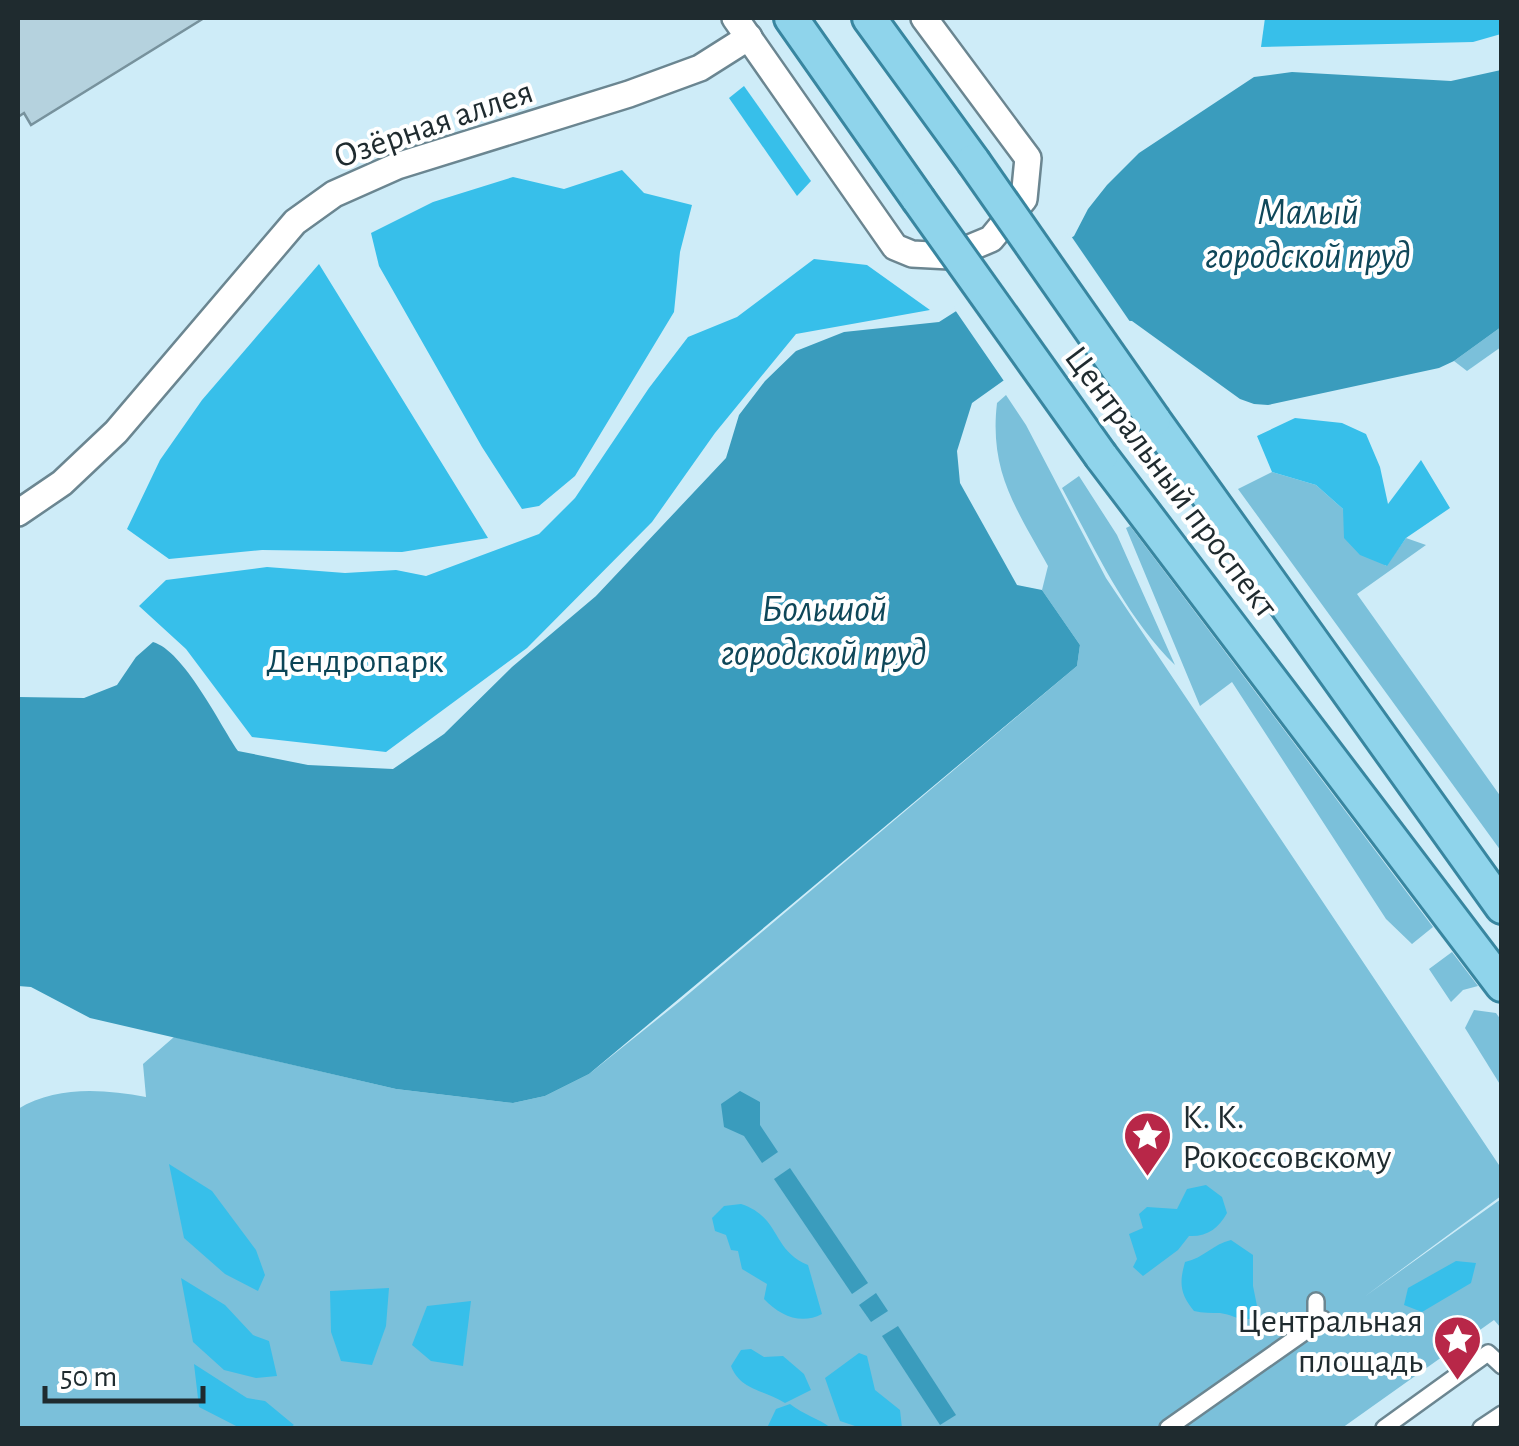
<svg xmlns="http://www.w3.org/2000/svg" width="1519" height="1446" viewBox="0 0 1519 1446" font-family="'Alegreya Sans',sans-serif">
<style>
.green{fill:#7bc0da}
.forest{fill:#37bfea}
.water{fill:#3a9cbd}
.pier{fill:#ceecf8}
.building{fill:#b5d2de;stroke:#77929d;stroke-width:2.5}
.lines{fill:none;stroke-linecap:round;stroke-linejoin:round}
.pedestrian-casing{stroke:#6b8691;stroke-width:20}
.tertiary-casing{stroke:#6b8691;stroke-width:30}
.primary-casing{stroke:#3886a0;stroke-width:38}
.pedestrian{stroke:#fff;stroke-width:15}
.tertiary{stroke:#fff;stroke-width:25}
.primary{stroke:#8fd4eb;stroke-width:32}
.primary-bridge-casing{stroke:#3886a0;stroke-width:38;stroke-linecap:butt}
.primary-bridge{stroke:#8fd4eb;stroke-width:32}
.labels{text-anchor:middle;stroke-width:8;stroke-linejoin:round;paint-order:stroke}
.street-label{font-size:35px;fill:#1f2b2f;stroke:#fff}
.park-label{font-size:35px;fill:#0c4557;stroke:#fff}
.poi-label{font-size:35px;fill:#1f2b2f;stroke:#fff;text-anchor:start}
.water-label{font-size:38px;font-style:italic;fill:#0f4759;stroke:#fff}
</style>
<rect width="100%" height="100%" fill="#ceecf8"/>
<g class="green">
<polygon points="1501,327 1501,347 1467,371 1454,361"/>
<path d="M 1006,395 L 1026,425 L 1106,578 L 1501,1168 L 1501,1196 L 1364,1297 L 1501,1199 L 1501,1328 L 1494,1320 L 1342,1428 L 18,1428 L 18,1109 C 56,1086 102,1089 146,1097 L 143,1064 L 174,1037 L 396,1089 L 513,1103 L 545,1096 L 589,1074 L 679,1002 L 1077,666 L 1080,645 L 1042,590 L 1048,566 C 1016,508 989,472 997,403 Z"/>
<polygon points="1272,472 1316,485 1343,509 1386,566 1406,538 1426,545 1357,594 1501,797 1501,851 1238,489"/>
<path d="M 1079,476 L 1117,535 L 1175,665 C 1125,616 1095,549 1062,488 Z"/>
<polygon points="1130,526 1433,927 1412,944 1386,919 1232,682 1200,706 1126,528"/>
<polygon points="1452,952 1478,986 1463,990 1451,1002 1429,969"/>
<polygon points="1474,1010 1496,1013 1501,1020 1501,1086 1465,1028"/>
</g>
<g class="forest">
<polygon points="1265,18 1501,18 1501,34 1473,42 1261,47"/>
<polygon points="744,86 811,181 797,196 729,98"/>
<polygon points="622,170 644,193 692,205 680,252 674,312 575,476 539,506 522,509 482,447 379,266 371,233 433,202 513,177 564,189"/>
<polygon points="814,259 867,265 930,310 796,334 715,433 652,522 527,648 386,752 252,737 186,649 139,606 166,580 267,567 345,573 396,570 426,576 539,534 575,498 649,388 688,337 737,317"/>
<polygon points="319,264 488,538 402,552 262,550 169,559 127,529 160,460 202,400"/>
<polygon points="1295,418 1342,423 1366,434 1380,467 1388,504 1421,460 1450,508 1406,538 1387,566 1360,555 1344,538 1343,509 1316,485 1272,472 1257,436"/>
<polygon points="169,1164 212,1191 256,1250 265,1275 258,1291 225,1274 184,1238"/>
<path d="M 1206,1185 L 1222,1197 L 1227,1213 C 1219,1228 1207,1237 1189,1236 L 1178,1250 L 1143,1276 L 1133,1267 L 1137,1259 L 1129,1234 L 1143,1228 L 1139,1214 L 1147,1207 L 1177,1209 L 1187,1189 Z"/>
<path d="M 741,1204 C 781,1217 771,1250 808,1265 L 822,1314 C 801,1325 780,1316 764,1299 L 767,1284 L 742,1269 L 738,1251 L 731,1250 L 726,1235 L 715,1231 L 712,1218 L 724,1206 Z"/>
<path d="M 1231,1240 L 1253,1255 L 1253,1286 L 1259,1316 C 1243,1324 1235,1315 1220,1313 C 1211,1313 1203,1313 1194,1311 C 1180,1294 1179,1283 1185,1262 C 1204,1258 1213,1244 1231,1240 Z"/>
<polygon points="1456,1261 1476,1263 1471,1283 1422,1312 1404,1305 1408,1288"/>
<polygon points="181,1278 225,1305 253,1335 269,1341 277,1376 256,1378 224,1370 193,1342"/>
<polygon points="389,1288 386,1326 372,1365 341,1361 331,1332 330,1291"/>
<polygon points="471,1301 463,1366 431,1361 412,1345 427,1306"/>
<path d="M 751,1349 L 764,1357 L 783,1356 L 804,1374 L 811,1390 L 785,1403 C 764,1390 740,1390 731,1366 L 741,1350 Z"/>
<polygon points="859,1353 867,1356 875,1390 900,1410 902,1428 861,1428 840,1421 825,1378"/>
<polygon points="194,1364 247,1398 265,1401 294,1425 289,1428 240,1428 199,1407"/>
<path d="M 790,1404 C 804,1415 818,1418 831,1428 L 767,1428 L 776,1409 Z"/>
</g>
<g class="water">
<path d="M 1501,70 L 1501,327 L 1454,361 L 1439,368 L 1268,405 L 1254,404 L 1240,399 L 1132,321 L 1090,319 L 972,403 L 957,451 L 960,483 L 1017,585 L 1042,590 L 1080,645 L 1077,666 L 589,1074 L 545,1096 L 513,1103 L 396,1089 L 90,1018 L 31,987 L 18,986 L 18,697 L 84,698 L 117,685 L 136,657 L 153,642 C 184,651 219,723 238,751 L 308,765 L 393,769 L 444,734 L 512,667 L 596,596 L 726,458 L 739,415 L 765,381 L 796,351 L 844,332 L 939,322 L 1074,236 L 1088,209 L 1107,185 L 1139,153 L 1254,77 L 1292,72 L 1451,81 Z"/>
<polygon points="740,1091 760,1102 760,1125 778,1152 762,1163 744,1136 724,1127 721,1104"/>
<polygon points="790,1168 868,1283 852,1294 774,1179"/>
<polygon points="876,1293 888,1311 871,1322 859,1305"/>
<polygon points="898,1326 956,1415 940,1425 882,1336"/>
</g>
<polygon class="pier" points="1069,233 1135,329 1130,325 1091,324 1006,384 953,307"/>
<polygon class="building" points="18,18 204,18 31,125 24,113 18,117"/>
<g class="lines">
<defs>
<g id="pedestrian">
<polyline points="1308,1326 1316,1315 1316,1301"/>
<polyline points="1168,1428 1323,1319"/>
<polyline points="1384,1428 1488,1353 1502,1366"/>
<polyline points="1481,1428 1502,1414"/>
</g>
<g id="tertiary">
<polyline points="735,18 895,247 912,254 950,256 991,239 1024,199 1028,158 924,18"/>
<polyline points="18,513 62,483 116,432 295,222 334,194 397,166 629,94 700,68 749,37"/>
</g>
<g id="primary">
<polyline points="791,18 918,199"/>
<polyline points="869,18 973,161"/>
<polyline points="1154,420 1502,907"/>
<polyline points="1101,456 1502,985"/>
</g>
</defs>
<use href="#pedestrian" class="pedestrian-casing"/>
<use href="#tertiary" class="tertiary-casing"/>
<use href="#primary" class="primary-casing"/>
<use href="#pedestrian" class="pedestrian"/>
<use href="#tertiary" class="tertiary"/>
<use href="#primary" class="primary"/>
<defs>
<g id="primary-bridge">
<polyline points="973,161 1154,420"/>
<polyline points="918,199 1101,456"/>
</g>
</defs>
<use href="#primary-bridge" class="primary-bridge-casing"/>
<use href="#primary-bridge" class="primary-bridge"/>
</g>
<defs>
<symbol id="sight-pin" viewBox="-11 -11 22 30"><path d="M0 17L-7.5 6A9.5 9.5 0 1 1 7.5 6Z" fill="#b82748" stroke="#fff"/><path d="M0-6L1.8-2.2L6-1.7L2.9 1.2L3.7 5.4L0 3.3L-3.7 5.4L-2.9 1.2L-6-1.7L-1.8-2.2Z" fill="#fff"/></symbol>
</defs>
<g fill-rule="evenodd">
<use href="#sight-pin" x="1120" y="1108" width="55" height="75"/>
<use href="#sight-pin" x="1430" y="1312" width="55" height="75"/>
</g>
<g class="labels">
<g class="street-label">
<text transform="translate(433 123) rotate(-19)" y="12">Озёрная аллея</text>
<text transform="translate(1172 481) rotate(53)" y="12">Центральный проспект</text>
</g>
<g class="park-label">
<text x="355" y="672">Дендропарк</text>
</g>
<g class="poi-label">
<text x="1182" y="1128">К. К.<tspan x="1182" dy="40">Рокоссовскому</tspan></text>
<text x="1423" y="1332" text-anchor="end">Центральная<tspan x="1423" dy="40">площадь</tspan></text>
</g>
<g class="water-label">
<text x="1308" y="224">Малый<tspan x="1308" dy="44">городской пруд</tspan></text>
<text x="824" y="621">Большой<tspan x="824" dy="44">городской пруд</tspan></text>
</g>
</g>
<rect width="1519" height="1446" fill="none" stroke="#1f2b2f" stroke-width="40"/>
<path d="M45 1386v15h158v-15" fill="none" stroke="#1f2b2f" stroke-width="5"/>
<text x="60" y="1386" font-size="30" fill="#1f2b2f" stroke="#ffffff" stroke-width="8" paint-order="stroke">50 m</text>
</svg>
